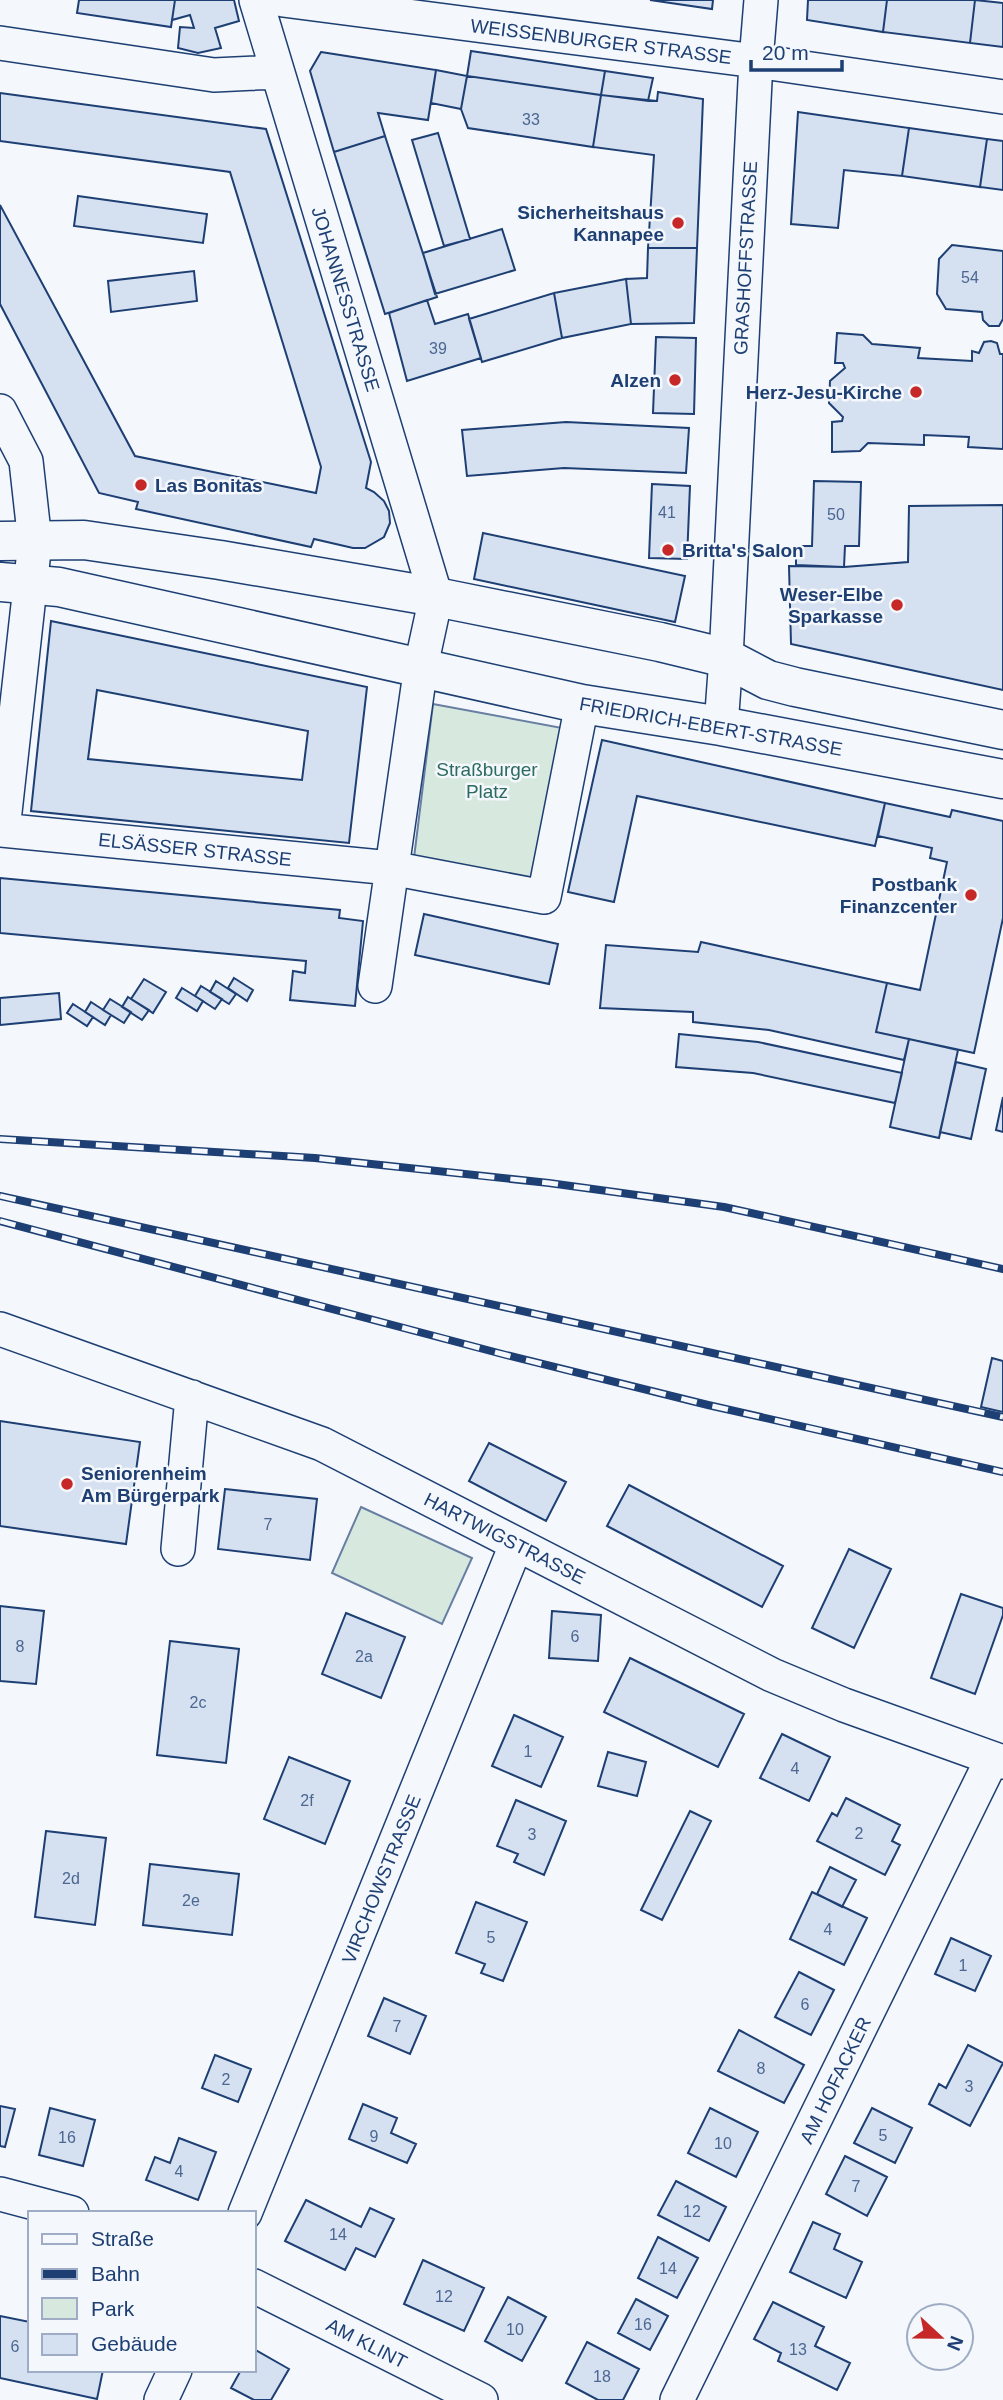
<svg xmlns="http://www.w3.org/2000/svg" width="1003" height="2400" font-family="Helvetica,sans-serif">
  <rect width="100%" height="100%" fill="#f4f7fb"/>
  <path fill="#d7e8df" stroke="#687fa3" stroke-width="2" d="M433,704L562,728L530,882L414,858Z
    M361,1507L472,1558L442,1624L332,1573Z"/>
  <path fill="#d5e0f0" stroke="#1d3f73" stroke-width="2" fill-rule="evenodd" d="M79,0H175L171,27L77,13Z
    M175,0H234L239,21L215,28L221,48L198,53L178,48L180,27L194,28L190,15L172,20Z
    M650,0H713L712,9Z
    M808,0H887L883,32L807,20Z
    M887,0H975L970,43L883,32Z
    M975,0L1003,3V47L970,43Z
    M471,51L605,71L601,95L467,76Z
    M321,52L436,70L428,120L378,113L385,136L334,152L310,71Z
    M436,70L467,76L461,109L431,103Z
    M605,71L653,78L648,101L601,95Z
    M467,76L601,95L593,147L468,128L461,109Z
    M658,92L703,99L697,248H648L654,155L593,147L601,95L657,101Z
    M0,93L266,129L371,462L366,488L374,492L384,501L389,511L390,523L384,537L365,548H353L314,539L311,547L136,509L138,502L99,493L0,304V205L135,456L316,493L321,467L230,172L0,141Z
    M798,112L909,128L902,176L844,170L838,228L791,224Z
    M909,128L987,139L980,187L902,176Z
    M438,133L470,239L444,246L412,140Z
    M385,136L437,297L385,314L334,152Z
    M987,139L1003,141V190L980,187Z
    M78,196L207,214L203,243L74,226Z
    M502,229L515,270L435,294L423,253Z
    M952,245L1003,251V319L999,326H989L983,320L982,312L946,309L937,294L939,259Z
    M648,248H697L694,323L631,324L626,279L647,278Z
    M194,271L197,301L111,312L108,281Z
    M626,279L631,324L562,338L554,293Z
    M554,293L562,338L482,362L469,319Z
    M427,300L435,324L468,314L481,358L407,381L389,313Z
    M837,333L863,335L872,344L920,348L918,358L972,361V351L979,353L984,342L991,341L997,343L1000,354H1003V449L968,447L969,437L924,435V445L868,443L860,451L832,452V422L842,421L843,417L829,403L830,381L845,368L843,363H835Z
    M656,337L696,338L694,414L653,413Z
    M566,422L689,428L686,473L564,468L467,476L462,430Z
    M814,481L861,482L859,546H845L844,567L796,565V546H812Z
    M652,484L690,486L687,559L649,558Z
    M1003,505V690L791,644L789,566L844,567L908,562L909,506Z
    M483,533L685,576L675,622L474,579Z
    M51,621L367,687L349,843L31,811ZM97,690L308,731L302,780L88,759Z
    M602,740L885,803L875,846L637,796L614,902L568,892Z
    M885,803L950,817L952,810L1003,821V918L974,1053L876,1032L887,983L920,990L947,862L930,858L932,848L878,836Z
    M0,878L340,910L339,918L363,921L355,1006L290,1000L293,971L305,973L306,961L0,933Z
    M424,914L558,944L549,984L415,955Z
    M701,942L887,983L876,1032L909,1039L904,1060L769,1030L693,1022V1012L600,1008L606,945L698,952Z
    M234,978L253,990L247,1001L228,988Z
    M144,979L166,992L153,1013L131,999Z
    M216,981L236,994L229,1004L210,992Z
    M201,986L222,999L215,1009L195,996Z
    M182,988L203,1001L197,1011L176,998Z
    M59,993L61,1019L0,1025V998Z
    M128,997L149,1010L142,1020L122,1007Z
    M110,999L131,1012L124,1023L103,1010Z
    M91,1002L111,1015L105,1025L85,1012Z
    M73,1004L93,1017L87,1026L67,1013Z
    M679,1034L758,1042L902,1073L895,1103L753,1073L676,1067Z
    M909,1039L958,1050L939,1138L890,1127Z
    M956,1062L986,1069L971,1139L940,1132Z
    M1003,1097V1132L996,1130Z
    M992,1358L1003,1361V1412L981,1407Z
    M0,1421L140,1442L126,1544L0,1526Z
    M489,1443L566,1482L546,1521L469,1481Z
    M629,1485L783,1566L762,1607L607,1526Z
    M225,1489L317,1499L310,1560L218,1549Z
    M849,1549L891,1569L854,1648L812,1628Z
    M961,1594L1003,1608V1615L975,1694L931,1678Z
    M0,1606L44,1611L36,1684L0,1681Z
    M552,1611L601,1615L598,1661L549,1658Z
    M346,1613L405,1637L381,1698L322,1674Z
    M170,1641L239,1649L226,1763L157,1755Z
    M630,1658L744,1714L718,1767L604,1712Z
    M514,1715L563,1737L541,1787L492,1766Z
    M782,1734L830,1757L809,1801L760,1778Z
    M608,1752L646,1762L637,1796L598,1786Z
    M289,1757L350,1781L325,1844L264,1819Z
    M846,1798L900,1825L892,1841L900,1845L885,1875L817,1841L832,1813L837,1816Z
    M516,1800L566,1821L544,1875L514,1862L518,1854L497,1846Z
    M690,1811L711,1821L662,1920L641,1910Z
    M46,1831L106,1838L95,1925L35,1917Z
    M150,1864L239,1874L232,1935L143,1925Z
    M830,1867L856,1880L842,1907L817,1894Z
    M812,1892L867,1918L844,1965L790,1939Z
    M476,1902L527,1922L503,1981L481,1973L485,1964L456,1953Z
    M951,1938L991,1956L975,1991L935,1974Z
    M799,1972L834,1990L811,2035L775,2017Z
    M384,1998L426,2016L410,2054L368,2036Z
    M739,2030L804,2065L784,2103L718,2071Z
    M968,2045L1003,2063L970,2126L929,2104L939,2084L946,2088Z
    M215,2055L251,2069L238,2102L202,2088Z
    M363,2104L397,2118L391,2133L416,2144L407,2163L349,2139Z
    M0,2106L15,2109L5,2147L0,2146Z
    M50,2108L95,2120L83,2166L39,2155Z
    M710,2108L758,2132L736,2177L688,2153Z
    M872,2108L912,2128L895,2163L854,2143Z
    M179,2138L216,2152L198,2200L146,2180L155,2157L170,2163Z
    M845,2156L887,2177L867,2216L826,2194Z
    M676,2181L726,2207L709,2241L658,2215Z
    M306,2200L361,2227L370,2208L394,2219L375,2257L356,2248L345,2270L285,2241Z
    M813,2222L840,2234L834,2249L862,2262L846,2298L790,2272Z
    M658,2237L698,2258L677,2298L638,2278Z
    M423,2260L484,2288L464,2331L404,2304Z
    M508,2297L546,2317L522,2361L485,2341Z
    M636,2299L668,2316L650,2350L618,2333Z
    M773,2302L824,2327L815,2346L850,2363L837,2390L778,2361L781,2353L754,2339Z
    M0,2316L30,2322V2370H103L97,2399L0,2378Z
    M587,2342L639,2369L623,2400H598L566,2383Z
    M254,2349L289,2369L271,2400H254L231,2388L241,2370H254Z"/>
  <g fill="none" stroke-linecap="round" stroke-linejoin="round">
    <defs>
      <path id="minor" d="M256,0L436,597L421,666L375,986
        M283,0L756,61L1003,97
        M0,43L214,75L277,72
        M0,411L26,461L35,542L3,830
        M721,726L726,658L756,61L761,0
        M0,830L391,868L544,897L582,704
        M0,1329L322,1444L772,1675L844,1705L1003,1762
        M178,1549L192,1397
        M0,2194L72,2213
        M245,2213L516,1545
        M254,2286L481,2400
        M161,2400L175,2370
        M677,2400L992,1759"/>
      <path id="major" d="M0,541L84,540L220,560L436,597L660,642L726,658L768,680L795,687L1003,730
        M0,582L59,587L582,704L721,726L1003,779"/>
    </defs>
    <use href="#minor" stroke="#1d3f73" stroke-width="36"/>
    <use href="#major" stroke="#1d3f73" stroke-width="41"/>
    <use href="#minor" stroke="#f4f7fb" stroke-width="33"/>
    <use href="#major" stroke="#f4f7fb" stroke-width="38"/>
    <defs>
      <path id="rail" d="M0,1139L315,1158L549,1183L724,1207L1003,1269
        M0,1196L1003,1417
        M0,1221L506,1355L708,1405L1003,1472"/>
    </defs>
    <use href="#rail" stroke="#1d3f73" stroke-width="8"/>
    <use href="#rail" stroke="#f4f7fb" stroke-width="5" stroke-dasharray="16" stroke-linecap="butt"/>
  </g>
  <g fill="#c62828" stroke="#f4f7fb" stroke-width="2.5">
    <circle cx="678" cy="223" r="7"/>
    <circle cx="675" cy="380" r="7"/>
    <circle cx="916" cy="392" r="7"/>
    <circle cx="141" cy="485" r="7"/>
    <circle cx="668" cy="550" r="7"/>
    <circle cx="897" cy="605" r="7"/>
    <circle cx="971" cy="895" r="7"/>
    <circle cx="67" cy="1484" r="7"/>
  </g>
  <g text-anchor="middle" stroke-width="5" stroke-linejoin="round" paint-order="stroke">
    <g font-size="16" fill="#4b6792">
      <text x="531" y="125">33</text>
      <text x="970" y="283">54</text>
      <text x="438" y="354">39</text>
      <text x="667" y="518">41</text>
      <text x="836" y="520">50</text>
      <text x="268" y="1530">7</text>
      <text x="575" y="1642">6</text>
      <text x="20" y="1652">8</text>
      <text x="364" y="1662">2a</text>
      <text x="198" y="1708">2c</text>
      <text x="528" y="1757">1</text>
      <text x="795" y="1774">4</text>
      <text x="307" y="1806">2f</text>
      <text x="859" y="1839">2</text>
      <text x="532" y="1840">3</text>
      <text x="71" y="1884">2d</text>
      <text x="191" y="1906">2e</text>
      <text x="828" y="1935">4</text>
      <text x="491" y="1943">5</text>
      <text x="963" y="1971">1</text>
      <text x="805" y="2010">6</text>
      <text x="397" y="2032">7</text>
      <text x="761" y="2074">8</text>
      <text x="226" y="2085">2</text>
      <text x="969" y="2092">3</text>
      <text x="883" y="2141">5</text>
      <text x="374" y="2142">9</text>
      <text x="67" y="2143">16</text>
      <text x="723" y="2149">10</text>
      <text x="179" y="2177">4</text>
      <text x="856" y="2192">7</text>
      <text x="692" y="2217">12</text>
      <text x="338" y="2240">14</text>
      <text x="668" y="2274">14</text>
      <text x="444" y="2302">12</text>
      <text x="643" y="2330">16</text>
      <text x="515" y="2335">10</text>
      <text x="15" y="2352">6</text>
      <text x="798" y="2355">13</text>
      <text x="602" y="2382">18</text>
    </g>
    <g font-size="19" fill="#1d3f73" stroke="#f4f7fb">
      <text transform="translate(601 41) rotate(7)" y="7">WEISSENBURGER STRASSE</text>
      <text transform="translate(745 258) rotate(-87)" y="7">GRASHOFFSTRASSE</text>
      <text transform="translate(346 299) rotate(73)" y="7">JOHANNESSTRASSE</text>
      <text transform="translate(711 726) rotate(10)" y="7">FRIEDRICH-EBERT-STRASSE</text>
      <text transform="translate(195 849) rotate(6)" y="7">ELSÄSSER STRASSE</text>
      <text transform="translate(505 1538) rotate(27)" y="7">HARTWIGSTRASSE</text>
      <text transform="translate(381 1879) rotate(-68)" y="7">VIRCHOWSTRASSE</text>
      <text transform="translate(835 2080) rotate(-64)" y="7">AM HOFACKER</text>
      <text transform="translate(367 2343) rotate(27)" y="7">AM KLINT</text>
    </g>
    <g font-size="19" font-weight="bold" fill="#1d3f73" stroke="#f4f7fb" text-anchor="end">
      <text x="664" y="219">Sicherheitshaus<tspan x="664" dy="22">Kannapee</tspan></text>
      <text x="661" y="387">Alzen</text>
      <text x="902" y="399">Herz-Jesu-Kirche</text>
      <text x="155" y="492" text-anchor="start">Las Bonitas</text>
      <text x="682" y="557" text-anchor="start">Britta's Salon</text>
      <text x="883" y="601">Weser-Elbe<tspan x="883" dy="22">Sparkasse</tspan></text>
      <text x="957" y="891">Postbank<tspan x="957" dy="22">Finanzcenter</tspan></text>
      <text x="81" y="1480" text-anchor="start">Seniorenheim<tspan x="81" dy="22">Am Bürgerpark</tspan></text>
    </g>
    <g font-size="19" fill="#2c6c60" stroke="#f4f7fb">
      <text x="487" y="776">Straßburger<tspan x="487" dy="22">Platz</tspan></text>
    </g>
  </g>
  <rect x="28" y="2211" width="228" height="161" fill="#f4f7fb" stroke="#9eadc5" stroke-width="2"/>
  <rect x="42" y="2234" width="35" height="10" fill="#f4f7fb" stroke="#9eadc5" stroke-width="2"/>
  <text x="91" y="2246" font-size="21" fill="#1d3f73">Straße</text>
  <rect x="42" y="2269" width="35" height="10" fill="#1d3f73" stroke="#9eadc5" stroke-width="2"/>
  <text x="91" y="2281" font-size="21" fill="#1d3f73">Bahn</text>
  <rect x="42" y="2298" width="35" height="21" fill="#d7e8df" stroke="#9eadc5" stroke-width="2"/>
  <text x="91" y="2316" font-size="21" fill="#1d3f73">Park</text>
  <rect x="42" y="2334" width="35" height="21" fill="#d5e0f0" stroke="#9eadc5" stroke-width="2"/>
  <text x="91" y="2351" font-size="21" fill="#1d3f73">Gebäude</text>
  <g transform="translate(940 2337) rotate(112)"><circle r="33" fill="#f4f7fb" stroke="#9eadc5" stroke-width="2"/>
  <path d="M0-5L12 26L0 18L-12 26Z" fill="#c62828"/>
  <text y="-10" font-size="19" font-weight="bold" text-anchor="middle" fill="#1d3f73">N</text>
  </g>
  <path d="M751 60v10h91v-10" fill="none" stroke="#1d3f73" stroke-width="3.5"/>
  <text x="762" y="60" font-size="21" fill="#1d3f73" stroke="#f4f7fb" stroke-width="5" paint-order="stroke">20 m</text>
</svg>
